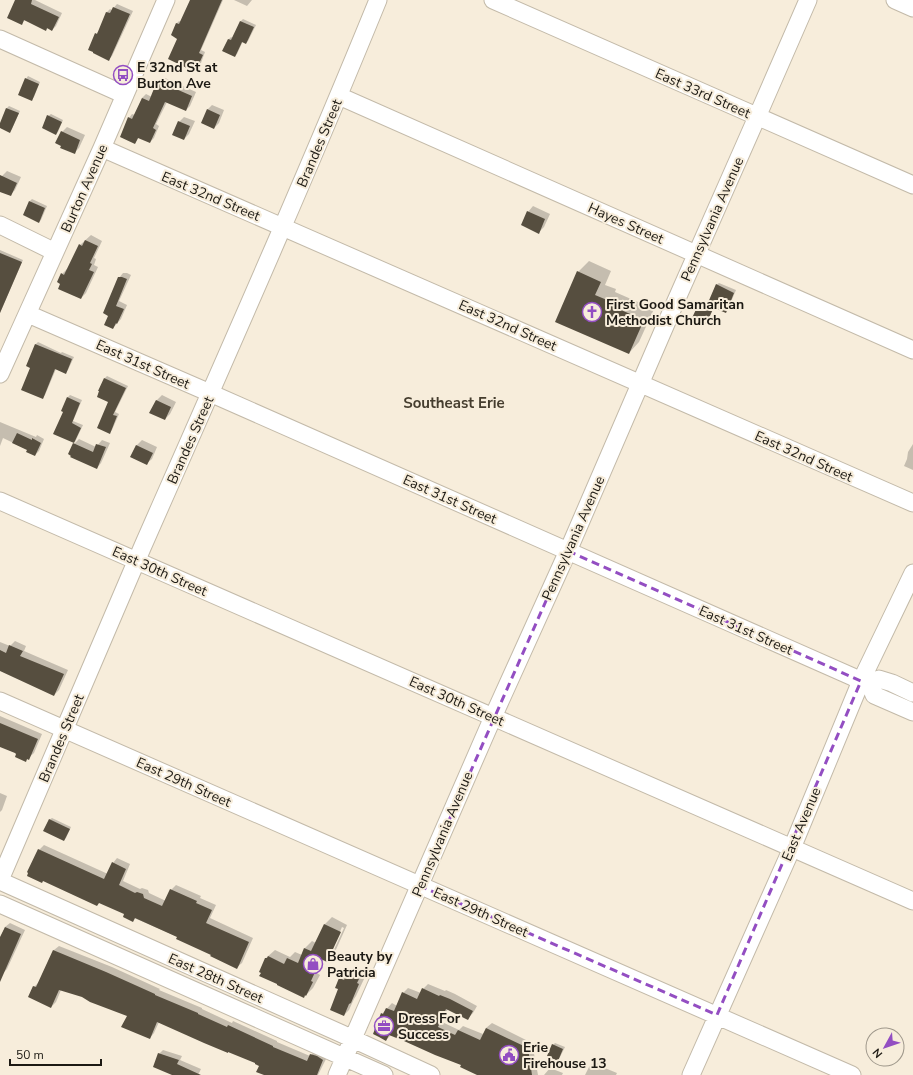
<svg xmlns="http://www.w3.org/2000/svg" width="913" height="1075" font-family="'Nunito Sans',sans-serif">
  <rect width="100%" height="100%" fill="#f7eddb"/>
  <path fill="#0003" fill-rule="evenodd" d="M16,0H35L62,13L56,26L52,30L48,28L46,30L25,20L22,23Z
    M191,0H223L201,50L205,52L201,63L195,69L178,38L172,35L177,23L179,21L181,22Z
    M234,0H252L247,6Z
    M117,4L133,11L112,56L109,59L96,34L99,31L107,12L110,9L112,10Z
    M243,19L256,25L248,41L246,43L243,41L237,54L235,56L223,51L229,39L231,37L233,38L241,21Z
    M28,76L40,82L34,97L31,100L26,79Z
    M165,78L196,92L190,106L186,110L167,102L156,124L159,126L154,138L150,142L139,137L135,143L129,118L132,114L135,115L142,98L146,94L152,97L156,87Z
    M212,105L224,110L219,123L214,128L207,110Z
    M9,106L20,111L12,129L10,132L0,127L7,108Z
    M51,114L63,120L58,132L56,134L48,116Z
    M184,117L195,121L189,134L184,139L179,122Z
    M67,127L85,135L79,148L74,153L62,145V132Z
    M7,171L21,177L15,190L10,195L0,191V182L2,176Z
    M32,199L47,206L41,220L39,222L30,201Z
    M533,206L550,214L544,227L539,232L528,212Z
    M91,235L102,241L94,258L96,259L94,265L98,267L86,293L81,298L62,274L67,269H68L80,245Z
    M0,250L23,260L0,313Z
    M589,261L611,271L605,285L616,289L615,292L654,309L639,342L629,353L578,272Z
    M123,273H127L131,275L119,301L127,305L121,319L113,328L119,278Z
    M719,283L736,290L728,309L725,312L714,307L708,321L706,323L700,303L702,301L708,304L716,285Z
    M38,342L61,353L62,352L74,357L68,370L65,373L56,369L45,395L43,398L32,367L27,365L36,344Z
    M107,376L128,386L115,412L119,414L112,430L109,433V401L99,390L105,378Z
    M70,395L82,400L73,421L83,425L75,442L55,433L65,411L68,397Z
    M162,395L176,402L170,414L165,419L156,401Z
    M0,422L36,437L37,435L44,439L39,451L35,455L28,450L3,438L0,446Z
    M79,439L96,447L102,440L110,443L101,463L97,468L72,455L74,444Z
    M142,440L157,447L152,459L146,464L131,457L137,445Z
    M913,444V470L904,466L907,459L908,452Z
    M15,641L26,646L24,651L68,670L59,690L54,695L0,670V642L10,646Z
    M0,716L42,734L34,753L25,761L18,754L0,746Z
    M0,793L7,796L2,810L0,812Z
    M52,818L71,827L66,838L64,840L49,820Z
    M44,845L108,874L113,863L117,858L130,864L123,881L140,889L142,888L148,890L149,893L166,901L171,890L176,885L201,896L200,898L216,905L210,918L253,938L242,963L237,967L178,937L125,914L39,850Z
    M332,917L347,925L334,954L327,961L324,959L317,973L320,975L313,988L304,997L266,958L275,950L290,957L295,952L302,955L305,948L312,941L316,943L325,924ZM342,927L344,928L332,954H330Z
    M10,923L25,930L7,969L3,973L0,972V939L5,927Z
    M59,946L112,967L160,989L159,990L202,1008V1009L232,1023L233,1021L277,1041V1042L310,1056L316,1050L328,1055L318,1075H267L260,1065L257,1063L159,1022L154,1033L150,1038L128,1015L83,996L61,990L56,1002L51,1007L34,987L39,982L54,950Z
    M353,970L363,974L362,978L364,979L356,996L354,999L349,1010L344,1015L340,989V978L345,973L348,975Z
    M428,984L445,991L446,990L455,994L477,1006L473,1013L468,1018L448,1009L442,1022L459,1030L463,1026L483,1034L486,1028L492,1023L532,1043L538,1075H481L462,1065L391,1035L386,1040L382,1014L392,1003L397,1006L403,993L408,988L421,993L423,989Z
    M555,1043L565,1047L560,1057L558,1059L553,1045Z
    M163,1050L182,1056L180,1060L201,1069L198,1075H174L159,1054Z
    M594,1062L601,1065L600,1066L617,1073L616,1075H585L589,1067Z
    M550,1068L563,1073L562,1075H544Z"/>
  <path fill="#564e3f" d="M15,0H32L31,4L59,17L52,31L47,28L46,31L24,20L22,25L7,18Z
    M190,0H222L199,53L203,55L198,66H197L195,70L192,68L191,70L168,59L177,39L171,35L176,23L179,24Z
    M113,7L130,14L109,61L93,53V52L88,50L95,33L97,34L106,12L110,13Z
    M240,21L254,27L246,44L242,42L235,57L222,51L228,39L231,40Z
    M25,78L39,84L32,101L18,95Z
    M160,82L192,96L186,111L165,102L153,128L156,130L150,143L138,138L135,144L120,137L128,117L132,119L142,98L149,101L155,86L158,87Z
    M6,108L19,113L10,133L0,128V123Z
    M207,109L220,115L214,129L201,123Z
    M47,115L62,122L56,135L42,128Z
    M178,121L190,126L184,140L172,135Z
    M61,131L80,140L75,154L60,148L61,146L55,143Z
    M0,175L17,183L11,196L0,192Z
    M29,201L45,208L39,223L23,215Z
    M527,211L545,219L539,234L521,225Z
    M85,240L98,246L90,263L92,264L89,270L94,272L81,299L58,289L60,284L57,282L61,273L64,275L79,244L82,246Z
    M0,253L22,262L0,313Z
    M577,271L601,282L595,295L607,300L605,303L644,320L629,354L555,322Z
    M118,277H122L127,279L116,306L124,309L117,324L116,323L113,329L104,325L108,316L103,313Z
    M716,284L734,293L726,313L707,305Z
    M699,303L713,309L706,324L692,318Z
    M35,344L72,359L66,374L55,369L43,399L21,390L30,368L26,366Z
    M104,378L126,388L113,415L117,416L110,434L97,428L108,402L97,397L99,391H98Z
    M67,397L80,403L72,423L81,428L74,443L53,434L63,412L61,411Z
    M156,400L171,407L165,420L149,413Z
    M17,433L32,440V438L41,443L35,456L26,452L27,450L12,443Z
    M73,443L93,452L96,444L106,447L97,469L70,457L71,456L68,454Z
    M136,445L153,453L147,465L130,457Z
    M9,645L23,651L20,656L64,674L54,696L0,671V650L6,653Z
    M0,723L38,739L29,760L27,759L26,762L15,757L16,754L15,753L0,747Z
    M49,819L70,829L64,841L43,831Z
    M38,849L104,879L112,862L126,869L119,885L135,893L137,892L143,894L144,898L162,906L170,889L197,901L196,903L212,910L206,923L249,942L239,965L237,969L210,956L211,955L176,939L177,937L135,918L133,922L123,917L124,914L99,903L97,906L43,881L42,883L27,876L28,873L27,872Z
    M324,924L341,932L327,962L321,959L311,981L313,982L306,996L305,995L304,998L277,985V984L259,976L261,973L259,972L265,958H267L268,956L284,964L287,958L298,963L304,948L311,951Z
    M5,927L21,934L0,982V937Z
    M53,950L106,972L155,994V995L198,1013V1014L227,1027L228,1025L273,1046V1047L307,1061L310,1054L317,1056L323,1060L317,1075H264L256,1072L259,1066L255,1064V1063L228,1052V1053L204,1043L157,1022L150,1039L121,1027L127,1016L90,1002L82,997L59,990L51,1008L28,997L33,986L36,987Z
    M347,974L359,979L357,983L359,984L351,1003L349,1004L344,1016L330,1010L338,989L335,988L339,978L344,980Z
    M422,988L439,996L440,995L450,999L473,1011L468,1020L446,1009L438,1027L455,1035L458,1030L480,1040L486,1028L528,1048L532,1075H477L460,1067L461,1065L435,1055L404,1041L389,1035L386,1041L379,1037L373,1034L381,1013L383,1014L386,1008L394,1011L402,992L417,999Z
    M552,1044L563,1049L558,1061L547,1056Z
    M158,1053L179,1060L177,1064L201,1075H172L153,1067Z"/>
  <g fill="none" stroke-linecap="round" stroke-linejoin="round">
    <defs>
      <path id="minor" d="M493,0L913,185
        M895,0L913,8
        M0,39L125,95
        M339,96L913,350
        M102,148L913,503
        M0,225L55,252
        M28,314L210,393L853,677L871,687
        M0,374L102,148L166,0
        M0,501L913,901
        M913,693L892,683L879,679L871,687L874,695L913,712
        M0,701L852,1075
        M0,880C48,770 94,658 142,548C222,366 303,184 378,0
        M0,881L340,1033L431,1075
        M0,904L384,1075
        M337,1075L493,717L568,551L675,303L757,117L808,0
        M691,1075L792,848L861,681L913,573"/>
    </defs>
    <use href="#minor" stroke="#c3baa9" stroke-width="19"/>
    <use href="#minor" stroke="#fff" stroke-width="17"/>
  </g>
  <path fill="none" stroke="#934ec2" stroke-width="3" stroke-dasharray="8 5" stroke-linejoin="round" d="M568,551L861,681L717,1015L420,886Z"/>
  <defs>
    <symbol id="bus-ring" viewBox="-11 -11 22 22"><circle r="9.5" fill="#f7eddb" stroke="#934ec2" stroke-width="1.5"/><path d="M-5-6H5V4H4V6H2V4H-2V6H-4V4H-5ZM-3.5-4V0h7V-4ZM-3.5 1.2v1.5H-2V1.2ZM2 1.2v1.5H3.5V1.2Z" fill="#934ec2"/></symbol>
    <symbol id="church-ring" viewBox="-11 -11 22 22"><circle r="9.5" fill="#f7eddb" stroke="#934ec2" stroke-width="1.5"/><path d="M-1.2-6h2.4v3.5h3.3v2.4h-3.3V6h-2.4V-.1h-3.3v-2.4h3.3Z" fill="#934ec2"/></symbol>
    <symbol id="shop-ring" viewBox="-11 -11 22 22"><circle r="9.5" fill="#f7eddb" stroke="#934ec2" stroke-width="1.5"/><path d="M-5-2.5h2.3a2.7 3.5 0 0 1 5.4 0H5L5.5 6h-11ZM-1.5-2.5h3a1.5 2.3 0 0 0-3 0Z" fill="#934ec2"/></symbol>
    <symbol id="office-ring" viewBox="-11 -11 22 22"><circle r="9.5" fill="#f7eddb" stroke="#934ec2" stroke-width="1.5"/><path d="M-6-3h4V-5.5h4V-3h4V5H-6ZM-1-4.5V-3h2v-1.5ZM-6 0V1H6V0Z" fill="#934ec2"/></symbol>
    <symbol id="civic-ring" viewBox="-11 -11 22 22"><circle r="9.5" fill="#f7eddb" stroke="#934ec2" stroke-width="1.5"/><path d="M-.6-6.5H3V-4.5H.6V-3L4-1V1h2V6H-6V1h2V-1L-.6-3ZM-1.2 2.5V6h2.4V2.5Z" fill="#934ec2"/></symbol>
  </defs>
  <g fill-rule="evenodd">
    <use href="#bus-ring" x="112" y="64" width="22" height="22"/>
    <use href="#church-ring" x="581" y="301" width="22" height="22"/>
    <use href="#shop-ring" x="302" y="953" width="22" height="22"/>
    <use href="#office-ring" x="373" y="1015" width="22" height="22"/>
    <use href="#civic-ring" x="498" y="1044" width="22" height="22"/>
  </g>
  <g text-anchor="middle" stroke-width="4" stroke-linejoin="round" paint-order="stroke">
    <g font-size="14" font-weight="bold" fill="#1c1913" stroke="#f7eddb" text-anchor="start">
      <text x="137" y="72">E 32nd St at<tspan x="137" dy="16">Burton Ave</tspan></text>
      <text x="606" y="309">First Good Samaritan<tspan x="606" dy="16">Methodist Church</tspan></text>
      <text x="327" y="961">Beauty by<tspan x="327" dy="16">Patricia</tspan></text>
      <text x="398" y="1023">Dress For<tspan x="398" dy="16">Success</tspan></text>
      <text x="523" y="1052">Erie<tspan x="523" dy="16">Firehouse 13</tspan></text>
    </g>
    <g font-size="14" fill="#1c1913" stroke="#f7eddb">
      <text transform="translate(703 93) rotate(24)" y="5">East 33rd Street</text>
      <text transform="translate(319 143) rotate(-67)" y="5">Brandes Street</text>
      <text transform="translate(84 188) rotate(-66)" y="5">Burton Avenue</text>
      <text transform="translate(211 196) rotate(23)" y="5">East 32nd Street</text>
      <text transform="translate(712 219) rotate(-66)" y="5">Pennsylvania Avenue</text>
      <text transform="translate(626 223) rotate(24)" y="5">Hayes Street</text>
      <text transform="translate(508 325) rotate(24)" y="5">East 32nd Street</text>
      <text transform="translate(143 364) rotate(24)" y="5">East 31st Street</text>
      <text transform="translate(190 440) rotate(-66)" y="5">Brandes Street</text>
      <text transform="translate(804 456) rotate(24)" y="5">East 32nd Street</text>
      <text transform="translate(450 499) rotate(24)" y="5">East 31st Street</text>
      <text transform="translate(573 538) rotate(-66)" y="5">Pennsylvania Avenue</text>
      <text transform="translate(160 571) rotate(24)" y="5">East 30th Street</text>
      <text transform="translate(746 630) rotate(24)" y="5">East 31st Street</text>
      <text transform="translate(457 701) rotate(24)" y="5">East 30th Street</text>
      <text transform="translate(61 738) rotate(-67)" y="5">Brandes Street</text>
      <text transform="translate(184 782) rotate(24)" y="5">East 29th Street</text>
      <text transform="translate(801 824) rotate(-67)" y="5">East Avenue</text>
      <text transform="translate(442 834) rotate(-67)" y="5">Pennsylvania Avenue</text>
      <text transform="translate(481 912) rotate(24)" y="5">East 29th Street</text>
      <text transform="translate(216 978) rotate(24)" y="5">East 28th Street</text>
    </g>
    <g font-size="15" font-weight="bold" fill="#453d2e" stroke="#f7eddb">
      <text x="454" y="408">Southeast Erie</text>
    </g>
  </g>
  <g transform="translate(885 1047) rotate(230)"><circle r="19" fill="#f7eddb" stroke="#9f988b"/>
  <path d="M0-3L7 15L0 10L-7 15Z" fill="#934ec2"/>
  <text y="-6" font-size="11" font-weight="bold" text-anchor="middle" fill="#1c1913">N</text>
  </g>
  <path d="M10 1059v6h91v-6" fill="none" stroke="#1c1913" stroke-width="2"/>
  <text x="16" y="1059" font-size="12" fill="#1c1913" stroke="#f7eddb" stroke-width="3" paint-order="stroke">50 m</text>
</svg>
